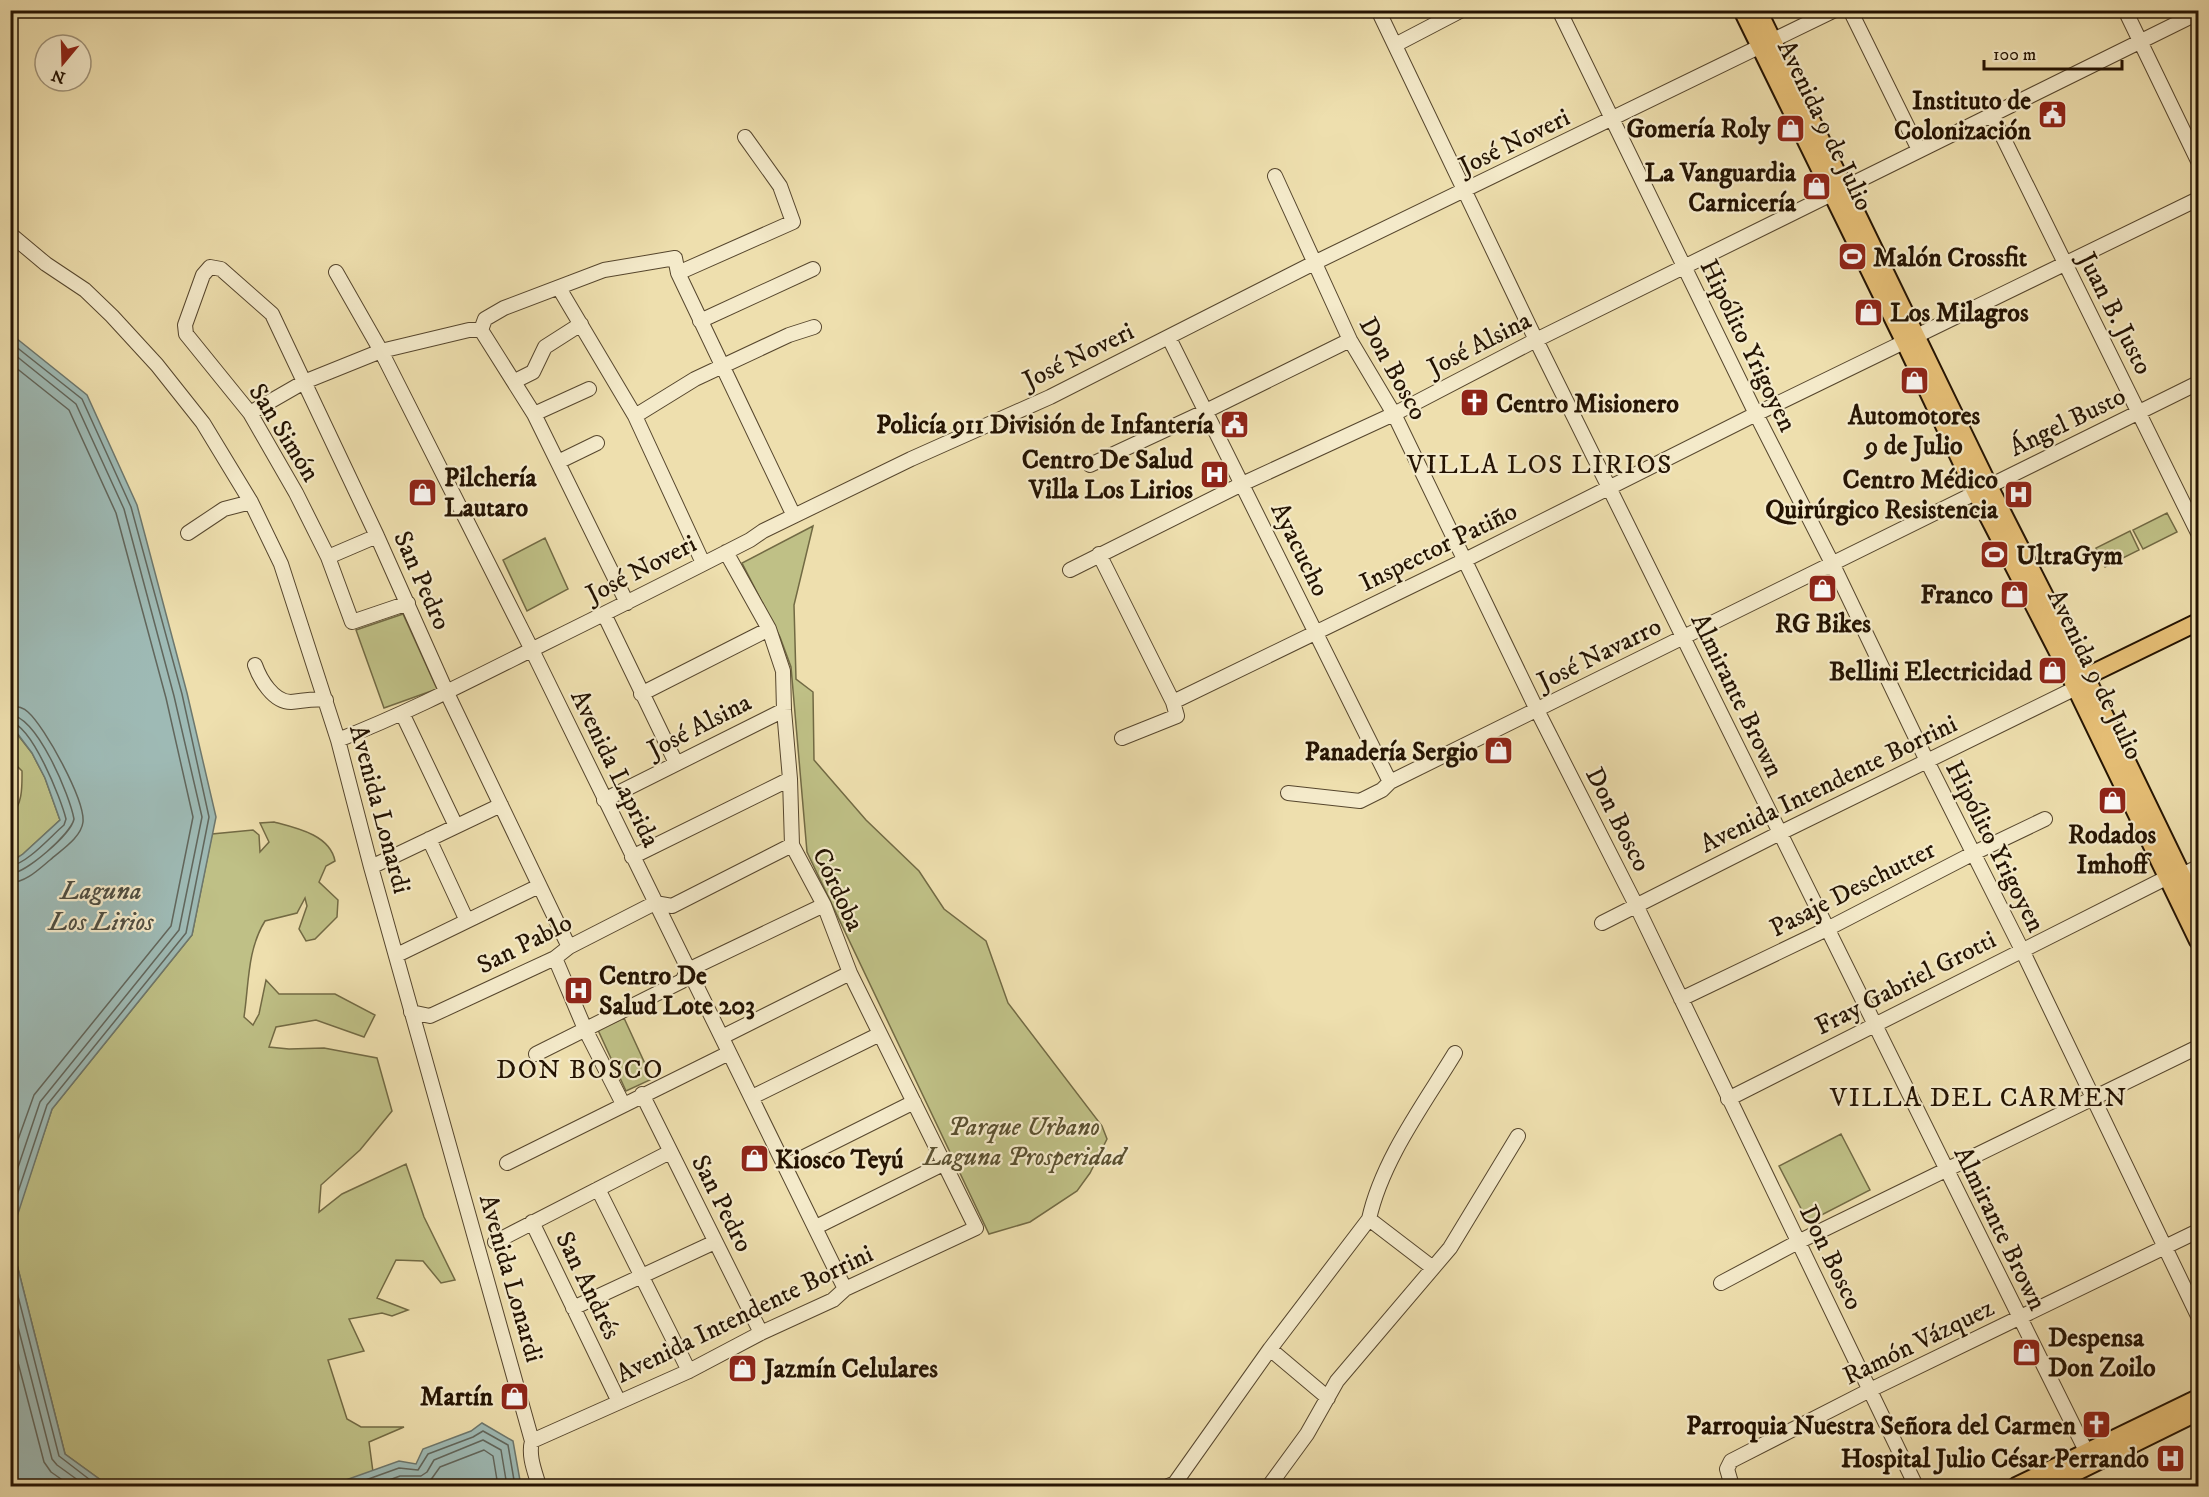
<svg xmlns="http://www.w3.org/2000/svg" width="2209" height="1497" font-family="'IM FELL DW Pica',serif">
  <rect width="100%" height="100%" fill="#eedfae"/>
  <filter id="stains"><feTurbulence type="fractalNoise" baseFrequency=".00333" numOctaves="4"/><feColorMatrix values="0 0 0 0 .2 0 0 0 0 .09 0 0 0 0 .02 0 0 0 .5 -.17"/></filter>
  <radialGradient id="worn" r=".72"><stop offset=".6" stop-color="#630" stop-opacity="0"/><stop offset="1" stop-color="#630" stop-opacity=".3"/></radialGradient>
  <path fill="#bfc086" stroke="#726a44" stroke-width="1.5" d="M2167,513L2177,532L2143,549L2133,530Z
    M813,526L794,605L796,679L813,692L814,760L866,820L919,871L944,909L986,941L1008,1003L1102,1126L1107,1139L1090,1173L1077,1191L1030,1222L989,1234L807,852L791,667L780,637L742,563Z
    M2130,531L2139,550L2105,567L2096,548Z
    M545,538L568,589L527,611L503,560Z
    M403,614L437,689L384,708L356,630Z
    M10,725L32,753L45,778L60,820L23,854L11,862V815C23,805 22,785 22,771L11,760Z
    M274,822C297,828 330,835 335,861L326,866L319,882L338,900L337,917L315,939L306,941L299,929L307,906L305,898L297,913L265,921C247,950 249,984 244,1017L253,1025L259,1014L266,980L279,994H335L375,1015L364,1037L316,1020L276,1027L269,1047L289,1049L324,1048L377,1058L392,1111L360,1150L321,1185L319,1212L342,1194L406,1164L424,1217L455,1280L441,1283L423,1261L396,1260L377,1298L408,1310L392,1316L382,1313L349,1319L364,1351L328,1360L347,1419L361,1427H404L369,1442L373,1472L329,1486H290L263,1480L246,1486H109L65,1454L11,1241L10,1235L52,1109L192,935L212,834L253,830L259,835L260,852L269,842L260,823Z
    M624,1018L652,1079L626,1091L598,1030Z
    M1841,1134L1870,1190L1808,1222L1779,1166Z"/>
  <path fill="#9ebab5" stroke="#6d776d" stroke-width="1.5" d="M11,334L87,395L137,505L187,693L216,817L192,935L52,1109L11,1235V862L23,854L60,820L45,778L32,753L11,725Z
    M11,1241L65,1454L109,1486H11Z
    M482,1423L513,1441L521,1486H329L399,1461L416,1464L423,1449L471,1431Z"/>
  <g fill="none" stroke-linecap="round" stroke-linejoin="round">
    <path stroke="#61665c" stroke-width="1.5" d="M10,342L82,399L131,507L182,694L209,817L186,933L47,1105L10,1216
      M10,351L76,404L124,509L174,696L202,817L179,930L40,1102L10,1191
      M10,363L69,410L116,513L166,698L193,817L171,926L34,1095L10,1162
      M10,706C17,706 23,707 28,712C45,727 85,800 83,822C81,838 61,850 50,860C38,870 26,882 10,883
      M10,715C37,716 70,796 74,819C71,834 26,873 10,874
      M10,722C32,725 61,799 66,819L64,825C51,836 27,864 10,866
      M10,1265L59,1456L98,1486
      M10,1296L52,1459L57,1465L86,1486
      M10,1332L44,1462L51,1472L71,1486
      M349,1486L399,1468L418,1470L428,1454L473,1437L483,1431L508,1445L515,1486
      M373,1486L400,1476H421L427,1472L434,1460L483,1440L501,1450L507,1486
      M417,1486L430,1481L440,1467L484,1450L493,1456L498,1486"/>
    <defs>
      <path id="minor" d="M1378,10L1536,340L2090,1459
        M1559,10L1756,414L1833,565L1927,761L2022,950L2198,1316
        M1850,10L1919,150
        M2125,10L2198,161
        M1395,45L1462,10
        M1992,115L2198,533
        M1275,176L1350,340L1394,414L1537,710L1636,905L1916,1486
        M10,234L46,264L85,290L112,316L157,365L203,423L251,502L281,564L338,740L371,867L532,1441C528,1456 535,1472 539,1486
        M336,272L381,351L532,650L845,1289
        M678,273L793,222L780,186L745,137
        M559,288L635,416L703,563
        M700,321L813,269
        M481,330L534,414L627,603
        M1169,338L1390,782
        M515,381L533,372L545,347L581,324
        M250,413L304,382L381,351L469,330H481L485,319L504,308L604,270L675,258L678,273L794,516
        M534,414L589,389
        M635,416L695,379L789,335L814,327
        M558,462L597,443
        M1090,465L1206,411L1350,340
        M188,533L224,509L251,502
        M1099,554L1173,702L1177,716L1122,738
        M328,557L377,536
        M1070,570L1242,484L1394,414L1536,340L2198,13
        M408,603L352,622L328,557L296,493L250,413L186,334L185,325L203,275L210,267L221,269L272,314L377,536L447,693L569,947
        M604,614L676,763
        M255,665C260,679 273,702 291,702C303,701 314,698 326,700
        M641,694L769,629
        M1173,702L1465,560L1756,414L2198,199
        M402,713L456,826
        M338,740C405,714 469,681 533,649C606,613 678,577 750,540L763,531L911,459L1050,397L1314,263L1835,10
        M1288,793L1360,801L1382,790L1390,782L2198,383
        M604,800L784,710
        M429,839L467,921
        M632,857L790,779
        M371,867L501,805
        M1602,923L1780,833L2076,688
        M397,955L539,886
        M555,958L585,1029L623,1104
        M1681,999L1829,928L1974,853L2045,819
        M411,1012L430,1016L555,958L569,947L655,903L672,906L792,845
        M722,1037L850,973
        M536,1054L682,981L688,970L824,905
        M642,1094L761,1333
        M752,1097L880,1034
        M1728,1099L2168,877L2182,875L2198,867
        M507,1163L729,1053
        M786,1166L914,1102
        M598,1189L689,1371
        M1369,1219L1433,1268
        M532,1222L619,1402
        M816,1227L945,1163
        M495,1242L670,1152
        M1721,1283L1798,1242L2198,1047
        M573,1308L715,1242
        M1270,1349L1328,1398
        M532,1441L689,1371L761,1333L833,1300L845,1289L976,1228L850,973L824,905L792,845L790,779L784,710L783,671L769,629L726,552
        M1168,1486L1175,1483L1270,1349L1369,1219C1382,1160 1424,1104 1455,1053
        M1269,1486L1307,1434L1337,1381L1450,1248L1518,1136
        M1732,1486L1727,1469L1731,1461L1870,1390L2198,1231"/>
      <path id="major" d="M1742,10L1905,343L1976,493L2065,666L2198,941
        M1758,10L1989,486L2090,685L2198,908
        M2078,685L2085,677L2198,622
        M2016,1486L2198,1398
        M2048,1486L2198,1412"/>
    </defs>
    <use href="#minor" stroke="#56462d" stroke-width="16"/>
    <use href="#major" stroke="#241302" stroke-width="20"/>
    <use href="#minor" stroke="#f4eaca" stroke-width="14"/>
    <use href="#major" stroke="#e7c077" stroke-width="16"/>
  </g>
  <defs>
    <symbol id="civic-square" viewBox="-11 -11 22 22"><rect x="-9" y="-9" width="18" height="18" rx="4" fill="#8f2418" stroke="#f4eaca"/><path d="M-.6-6.5H3V-4.5H.6V-3L4-1V1h2V6H-6V1h2V-1L-.6-3ZM-1.2 2.5V6h2.4V2.5Z" fill="#fff"/></symbol>
    <symbol id="shop-square" viewBox="-11 -11 22 22"><rect x="-9" y="-9" width="18" height="18" rx="4" fill="#8f2418" stroke="#f4eaca"/><path d="M-5-2.5h2.3a2.7 3.5 0 0 1 5.4 0H5L5.5 6h-11ZM-1.5-2.5h3a1.5 2.3 0 0 0-3 0Z" fill="#fff"/></symbol>
    <symbol id="stadium-square" viewBox="-11 -11 22 22"><rect x="-9" y="-9" width="18" height="18" rx="4" fill="#8f2418" stroke="#f4eaca"/><path d="M0-5a6.5 5 0 1 0 0 10a6.5 5 0 1 0 0-10ZM-3.5-1.8h7v3.6h-7Z" fill="#fff"/></symbol>
    <symbol id="church-square" viewBox="-11 -11 22 22"><rect x="-9" y="-9" width="18" height="18" rx="4" fill="#8f2418" stroke="#f4eaca"/><path d="M-1.2-6h2.4v3.5h3.3v2.4h-3.3V6h-2.4V-.1h-3.3v-2.4h3.3Z" fill="#fff"/></symbol>
    <symbol id="hospital-square" viewBox="-11 -11 22 22"><rect x="-9" y="-9" width="18" height="18" rx="4" fill="#8f2418" stroke="#f4eaca"/><path d="M-5-5h3v3.5h4V-5h3V5h-3V1.5h-4V5h-3Z" fill="#fff"/></symbol>
  </defs>
  <g fill-rule="evenodd">
    <use href="#civic-square" x="2036" y="98" width="33" height="33"/>
    <use href="#shop-square" x="1774" y="112" width="33" height="33"/>
    <use href="#shop-square" x="1800" y="170" width="33" height="33"/>
    <use href="#stadium-square" x="1836" y="240" width="33" height="33"/>
    <use href="#shop-square" x="1852" y="296" width="33" height="33"/>
    <use href="#shop-square" x="1898" y="364" width="33" height="33"/>
    <use href="#church-square" x="1458" y="386" width="33" height="33"/>
    <use href="#civic-square" x="1218" y="408" width="33" height="33"/>
    <use href="#hospital-square" x="1198" y="458" width="33" height="33"/>
    <use href="#shop-square" x="406" y="476" width="33" height="33"/>
    <use href="#hospital-square" x="2002" y="478" width="33" height="33"/>
    <use href="#stadium-square" x="1978" y="538" width="33" height="33"/>
    <use href="#shop-square" x="1806" y="572" width="33" height="33"/>
    <use href="#shop-square" x="1998" y="578" width="33" height="33"/>
    <use href="#shop-square" x="2036" y="654" width="33" height="33"/>
    <use href="#shop-square" x="1482" y="734" width="33" height="33"/>
    <use href="#shop-square" x="2096" y="784" width="33" height="33"/>
    <use href="#hospital-square" x="562" y="974" width="33" height="33"/>
    <use href="#shop-square" x="738" y="1142" width="33" height="33"/>
    <use href="#shop-square" x="2010" y="1336" width="33" height="33"/>
    <use href="#shop-square" x="726" y="1352" width="33" height="33"/>
    <use href="#shop-square" x="498" y="1380" width="33" height="33"/>
    <use href="#church-square" x="2080" y="1408" width="33" height="33"/>
    <use href="#hospital-square" x="2154" y="1442" width="33" height="33"/>
  </g>
  <g text-anchor="middle" stroke-width="4.5" stroke-linejoin="round" paint-order="stroke">
    <g font-size="26" font-weight="bold" fill="#241302" stroke="#f4eaca" text-anchor="end">
      <text x="2031" y="109">Instituto de<tspan x="2031" dy="30">Colonización</tspan></text>
      <text x="1770" y="137">Gomería Roly</text>
      <text x="1796" y="181">La Vanguardia<tspan x="1796" dy="30">Carnicería</tspan></text>
      <text x="1873" y="266" text-anchor="start">Malón Crossfit</text>
      <text x="1890" y="321" text-anchor="start">Los Milagros</text>
      <text x="1496" y="412" text-anchor="start">Centro Misionero</text>
      <text x="1914" y="424" text-anchor="middle">Automotores<tspan x="1914" dy="30">9 de Julio</tspan></text>
      <text x="1214" y="433">Policía 911 División de Infantería</text>
      <text x="1193" y="468">Centro De Salud<tspan x="1193" dy="30">Villa Los Lirios</tspan></text>
      <text x="444" y="486" text-anchor="start">Pilchería<tspan x="444" dy="30">Lautaro</tspan></text>
      <text x="1998" y="488">Centro Médico<tspan x="1998" dy="30">Quirúrgico Resistencia</tspan></text>
      <text x="2016" y="564" text-anchor="start">UltraGym</text>
      <text x="1993" y="603">Franco</text>
      <text x="1823" y="632" text-anchor="middle">RG Bikes</text>
      <text x="2032" y="680">Bellini Electricidad</text>
      <text x="1478" y="760">Panadería Sergio</text>
      <text x="2112" y="843" text-anchor="middle">Rodados<tspan x="2112" dy="30">Imhoff</tspan></text>
      <text x="599" y="984" text-anchor="start">Centro De<tspan x="599" dy="30">Salud Lote 203</tspan></text>
      <text x="775" y="1168" text-anchor="start">Kiosco Teyú</text>
      <text x="2048" y="1346" text-anchor="start">Despensa<tspan x="2048" dy="30">Don Zoilo</tspan></text>
      <text x="764" y="1377" text-anchor="start">Jazmín Celulares</text>
      <text x="493" y="1405">Martín</text>
      <text x="2076" y="1434">Parroquia Nuestra Señora del Carmen</text>
      <text x="2149" y="1467">Hospital Julio César Perrando</text>
    </g>
    <g font-size="26" fill="#241302" stroke="#f4eaca">
      <text transform="translate(1826 125) rotate(64)" y="9">Avenida 9 de Julio</text>
      <text transform="translate(1514 141) rotate(-26)" y="9">José Noveri</text>
      <text transform="translate(2116 313) rotate(63)" y="9">Juan B. Justo</text>
      <text transform="translate(1479 343) rotate(-27)" y="9">José Alsina</text>
      <text transform="translate(1749 345) rotate(64)" y="9">Hipólito Yrigoyen</text>
      <text transform="translate(1078 355) rotate(-26)" y="9">José Noveri</text>
      <text transform="translate(1394 368) rotate(61)" y="9">Don Bosco</text>
      <text transform="translate(2067 421) rotate(-26)" y="9">Ángel Busto</text>
      <text transform="translate(285 432) rotate(58)" y="9">San Simón</text>
      <text transform="translate(1438 546) rotate(-26)" y="9">Inspector Patiño</text>
      <text transform="translate(1301 549) rotate(64)" y="9">Ayacucho</text>
      <text transform="translate(641 568) rotate(-27)" y="9">José Noveri</text>
      <text transform="translate(423 580) rotate(66)" y="9">San Pedro</text>
      <text transform="translate(1599 653) rotate(-26)" y="9">José Navarro</text>
      <text transform="translate(2096 674) rotate(64)" y="9">Avenida 9 de Julio</text>
      <text transform="translate(1738 695) rotate(64)" y="9">Almirante Brown</text>
      <text transform="translate(699 725) rotate(-27)" y="9">José Alsina</text>
      <text transform="translate(616 768) rotate(64)" y="9">Avenida Laprida</text>
      <text transform="translate(1828 783) rotate(-26)" y="9">Avenida Intendente Borrini</text>
      <text transform="translate(381 809) rotate(75)" y="9">Avenida Lonardi</text>
      <text transform="translate(1619 819) rotate(63)" y="9">Don Bosco</text>
      <text transform="translate(1996 846) rotate(63)" y="9">Hipólito Yrigoyen</text>
      <text transform="translate(1852 888) rotate(-27)" y="9">Pasaje Deschutter</text>
      <text transform="translate(839 889) rotate(65)" y="9">Córdoba</text>
      <text transform="translate(524 943) rotate(-27)" y="9">San Pablo</text>
      <text transform="translate(1905 982) rotate(-27)" y="9">Fray Gabriel Grotti</text>
      <text transform="translate(723 1203) rotate(63)" y="9">San Pedro</text>
      <text transform="translate(2001 1228) rotate(64)" y="9">Almirante Brown</text>
      <text transform="translate(1832 1257) rotate(64)" y="9">Don Bosco</text>
      <text transform="translate(512 1278) rotate(74)" y="9">Avenida Lonardi</text>
      <text transform="translate(589 1285) rotate(64)" y="9">San Andrés</text>
      <text transform="translate(744 1313) rotate(-26)" y="9">Avenida Intendente Borrini</text>
      <text transform="translate(1918 1341) rotate(-26)" y="9">Ramón Vázquez</text>
    </g>
    <g font-size="26" font-style="italic" fill="#5a5030" stroke="#f4eaca">
      <text x="1024" y="1135">Parque Urbano<tspan x="1024" dy="30">Laguna Prosperidad</tspan></text>
    </g>
    <g font-size="27" letter-spacing="1.5" fill="#241302" stroke="#f4eaca">
      <text x="1540" y="473">VILLA LOS LIRIOS</text>
      <text x="580" y="1078">DON BOSCO</text>
      <text x="1979" y="1106">VILLA DEL CARMEN</text>
    </g>
    <g font-size="27" font-style="italic" fill="#4f4d41" stroke="#f4eaca">
      <text x="101" y="899">Laguna<tspan x="101" dy="31">Los Lirios</tspan></text>
    </g>
  </g>
  <rect width="2209" height="1497" fill="none" stroke="#eedfae" stroke-width="36"/>
  <rect x="12" y="12" width="2185" height="1473" fill="none" stroke="#241302" stroke-width="3"/>
  <rect x="18" y="18" width="2173" height="1461" fill="none" stroke="#241302" stroke-width="1.5"/>
  <g transform="translate(63 63) rotate(199)"><circle r="28" fill="#f4eaca" stroke="#a1947a" stroke-width="1.5"/>
  <path d="M0-4.5L10 22L0 15L-10 22Z" fill="#8f2418"/>
  <text y="-9" font-size="16" font-weight="bold" text-anchor="middle" fill="#241302">N</text>
  </g>
  <path d="M1984 60v9h138v-9" fill="none" stroke="#241302" stroke-width="3"/>
  <text x="1993" y="60" font-size="18" fill="#241302" stroke="#f4eaca" stroke-width="4.5" paint-order="stroke">100 m</text>
  <rect width="100%" height="100%" filter="url(#stains)"/>
  <rect width="100%" height="100%" fill="url(#worn)"/>
</svg>
